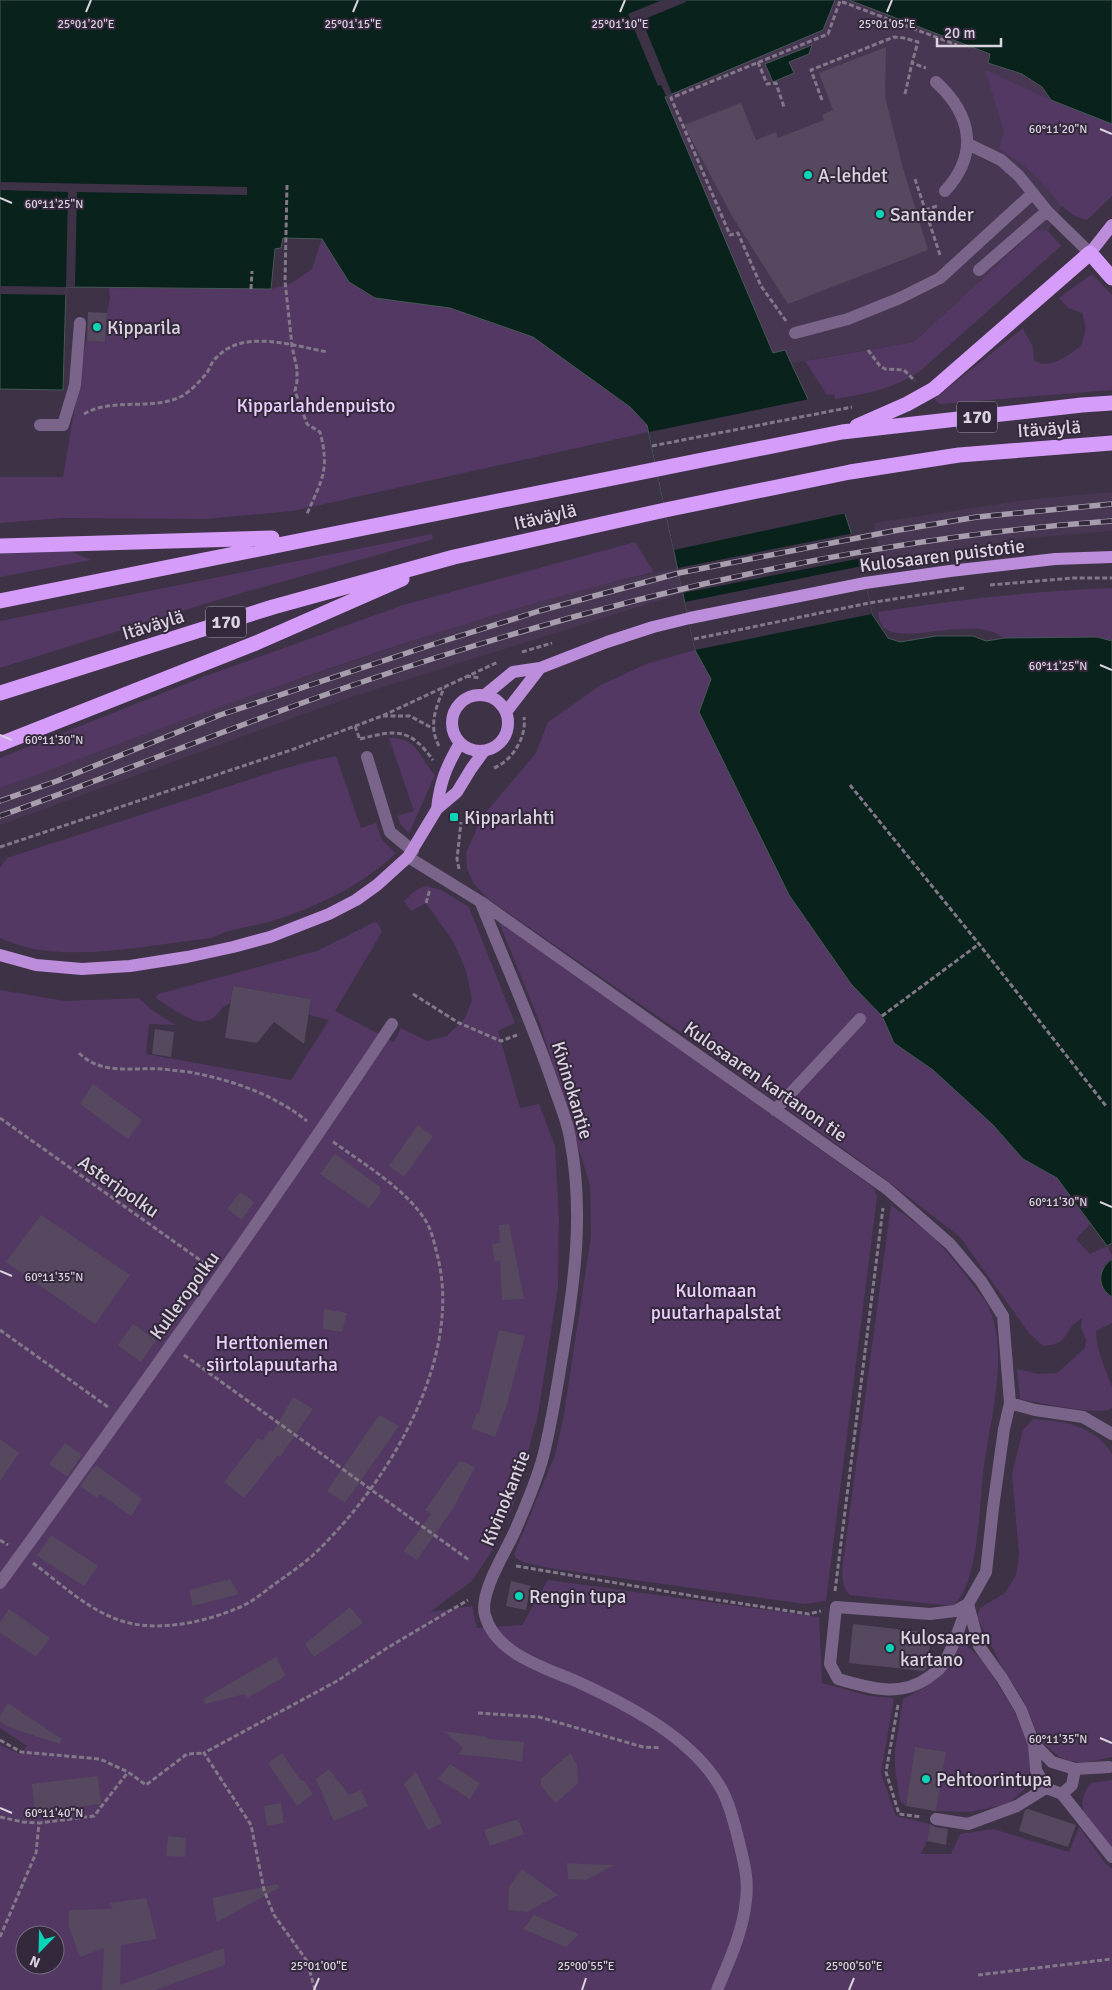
<svg xmlns="http://www.w3.org/2000/svg" width="1112" height="1990" font-family="Signika,sans-serif">
  <rect width="100%" height="100%" fill="#3e3247"/>
  <path fill="#483753" d="M835,0H849L990,54L988,63L1022,74L1042,87L1051,100L1109,123L1048,231L1035,230L914,342L791,363L785,350L773,353L664,97L823,31Z
    M1112,492V531L1026,538L881,562L874,523L1025,500Z
    M678,568L683,593L345,699L0,825V788L227,704L451,628L578,590Z"/>
  <path fill="#523862" fill-rule="evenodd" d="M1112,56V196L1087,220C1064,216 1052,192 1037,177C1025,166 1012,157 999,149L1004,131L985,70L1051,100L1088,115Z
    M413,226L631,407L647,425L649,432L293,511L205,519L63,518L0,523V477H63L86,341L105,342L107,313L110,298L109,288L271,289L292,283L312,269L322,239Z
    M1035,230L1048,231L1061,246L919,372C892,389 866,394 835,399L834,394L827,395L805,361L914,342Z
    M1092,274L1112,295V390L940,404L934,399L1023,328C1029,343 1034,341 1034,360C1048,372 1069,354 1081,346L1086,328L1082,313L1068,308L1059,298Z
    M432,534L433,539L214,601L0,668V621Z
    M635,542L654,572C510,606 368,654 228,704C151,731 76,761 0,788V758L203,677L403,605Z
    M70,551L91,560L0,577V554Z
    M1112,588V676L936,636H973L986,641L1004,638C972,612 897,650 881,624C879,621 879,615 878,612C956,600 1033,591 1112,588Z
    M695,650L711,679L851,984L882,1016L894,1043L1050,1142L1042,1170L1057,1178L1090,1224L1076,1239L1090,1254L1107,1246L1112,1255V1259L1104,1265L1107,1294L1112,1297V1323L1096,1331L1097,1344L1102,1361L1112,1387V1408C1102,1417 1036,1402 1020,1399L1017,1369L1038,1374L1057,1373L1085,1348L1086,1340L1081,1328L1082,1318C1063,1328 1072,1344 1043,1346L1029,1333L960,1237L881,1176L689,1038L488,899L473,883L467,868L466,853L482,817L536,753L548,722L601,685L646,664Z
    M389,738C418,737 419,758 435,775L409,833L401,825L397,816L414,811Z
    M336,756L361,828L376,823L382,840L396,853C363,885 319,906 275,920C255,927 232,927 212,938C153,944 93,959 33,949C22,947 11,942 0,938V868L7,858L279,770L311,761Z
    M426,886L441,890L469,907L515,1023L498,1031L520,1108L539,1104L555,1146L559,1217L558,1286L538,1415L513,1505L493,1549L472,1581L430,1612L472,1606L477,1628L522,1625L548,1580L819,1617L822,1683L870,1696L894,1698L881,1773L896,1816L930,1824L927,1841L921,1854H951L960,1834L993,1829L1069,1852L1079,1827L1105,1863L1112,1869V1990H0V1745L20,1754L27,1746L0,1728V990L65,1001L139,998L152,1010L176,1025L149,1024L146,1054L291,1080L329,1020L309,1015L311,999L233,986L230,1003C220,1007 219,1016 209,1020C195,1027 168,1006 156,998L158,994L317,951L374,922L378,923L382,932L335,1011L394,1042L401,1028L427,1041L447,1036L465,1018L472,1000L466,971L454,943L426,903L411,911L404,901L416,890ZM25,1935H55V1965H25Z
    M498,920L873,1187L877,1197L826,1601L804,1604L549,1568L523,1562L516,1558L514,1554L555,1455L563,1420L591,1236L590,1185L540,1023Z
    M891,1205C904,1215 920,1225 933,1237C948,1252 961,1269 974,1286C979,1293 986,1300 989,1308C1010,1354 989,1424 983,1473C980,1503 978,1589 952,1606L850,1595C842,1588 843,1579 842,1569Z
    M1033,1419C1064,1421 1095,1425 1112,1454V1757L1083,1763L1070,1761L1060,1757L1041,1742L1023,1700L1001,1665L977,1617L980,1608L1005,1593L1016,1575L1019,1555L1012,1474L1023,1430Z
    M961,1640L985,1663L1014,1711L1029,1744L1030,1768L1028,1786L1008,1804L970,1812L936,1811L945,1753L915,1748L906,1806L900,1801L895,1768V1750L903,1699L924,1688L945,1670Z
    M1112,1780V1849C1094,1828 1069,1811 1091,1783Z"/>
  <path fill="#09221c" stroke="#485757" d="M0,0H835L823,30L665,97L773,353L785,350L807,397L862,566L872,614L888,638L900,642L936,636H973L986,641L1005,638L1097,637L1112,641V1243L1107,1246L1057,1178L1023,1159L993,1125L933,1070L894,1043L882,1016L851,984L789,895L699,712L711,679L695,650L647,425L630,407L533,337L450,308L375,298L349,282L322,239L284,238H283L281,248L275,249L271,289L66,287L63,390L0,389Z
    M849,0H1112V124L1051,100L1042,87L1022,74L988,63L990,54Z
    M812,45L809,54L789,62L794,73L773,82L765,64Z
    M1112,1259V1297C1096,1287 1098,1269 1112,1259Z"/>
  <path fill="#3e3247" d="M662,0H685L686,2L642,20L672,94L666,96L661,85L658,86L628,14Z
    M0,182L247,187V195L77,192L75,287H66V295L0,294V286L66,287L68,192L0,190Z
    M810,399L847,513L674,550L649,432Z
    M854,533L862,558L683,593L678,568Z
    M862,566L872,614L695,650L685,602Z"/>
  <path fill="#56495f" d="M886,47L885,97L903,168L928,250L788,304L732,216L684,125L741,103L756,140L776,132L778,138L824,120L822,115L833,110L819,73Z
    M88,312L107,313L105,342L87,341Z
    M233,986L311,999L304,1044L274,1022L257,1043L225,1038Z
    M155,1029L174,1032L171,1057L152,1054Z
    M93,1084L142,1120L128,1139L80,1104Z
    M418,1125L433,1136L404,1177L389,1166Z
    M335,1154L380,1187V1194L369,1208L320,1174Z
    M240,1192L254,1202L242,1220L227,1209Z
    M41,1215L130,1275L95,1324L6,1262Z
    M509,1224L524,1299L502,1300L500,1260L495,1262L492,1244L500,1243L499,1225Z
    M324,1309L347,1313L342,1332L323,1329Z
    M133,1324L156,1340L141,1362L118,1345Z
    M499,1330L525,1336L507,1404L495,1437L471,1428L477,1413L479,1414Z
    M293,1397L313,1409L280,1457L278,1455L244,1498L224,1482L258,1438L262,1441L270,1430L273,1432Z
    M379,1415L399,1426L345,1503L327,1491Z
    M0,1439L19,1453L0,1481Z
    M65,1443L82,1455L67,1477L49,1464Z
    M459,1462H465L475,1467L454,1507L417,1560L404,1551L431,1514L425,1510Z
    M96,1465L142,1499L131,1516L100,1494L97,1498L80,1486Z
    M51,1535L98,1566L84,1586L37,1556Z
    M230,1579L239,1594L193,1606L189,1590Z
    M511,1581L531,1586L526,1610L506,1606Z
    M350,1607L363,1623L314,1657L305,1644Z
    M9,1609L50,1638L36,1657L0,1633V1623Z
    M853,1624L931,1633L927,1668L924,1671L849,1663Z
    M276,1657L286,1676L247,1698L245,1694L205,1704L203,1699Z
    M8,1703L62,1739L60,1744L8,1727L0,1721V1716Z
    M444,1731L487,1737V1739L524,1742L522,1761L458,1754L463,1748Z
    M915,1747L946,1752L936,1811L906,1806Z
    M282,1753L301,1781L303,1780L313,1794L297,1806L268,1763Z
    M570,1753L577,1765L578,1783L556,1803L541,1786V1779Z
    M450,1764L480,1783L470,1799L438,1779Z
    M329,1769L349,1795L361,1790L368,1806L334,1821L316,1779Z
    M416,1772L442,1823L428,1830L404,1784Z
    M98,1776L101,1804L35,1812L32,1784Z
    M281,1803L284,1823L267,1826L264,1806Z
    M1028,1809L1076,1825L1068,1847L1019,1831L1025,1810Z
    M518,1819L524,1834L490,1846L484,1830Z
    M930,1824L935,1827L948,1829L946,1845L927,1841Z
    M168,1836L186,1838L185,1857L166,1856Z
    M567,1863L584,1864L614,1865L586,1880L568,1879Z
    M522,1869L558,1895L527,1912L508,1910L509,1887Z
    M278,1884L279,1888L217,1922L212,1898Z
    M146,1898L157,1939L121,1945L120,1985L224,1948L225,1965L155,1990H102L104,1948L80,1957L69,1927V1910L113,1909L110,1903Z
    M534,1915L579,1934L566,1947L523,1929Z"/>
  <g fill="none" stroke-linecap="round" stroke-linejoin="round">
    <path stroke="#827889" stroke-width="3" stroke-dasharray="5 2.5" stroke-linecap="butt" d="M758,62L767,84L776,83L784,107
      M905,94L912,63
      M822,100L811,70L894,37L904,38L918,42L912,63L926,68
      M915,179L940,255
      M287,185L285,281L292,346L297,369V381L295,391L307,424L320,432C330,470 322,479 307,514
      M925,210L937,206
      M251,289L252,271
      M786,321L761,286L738,233L730,235L671,98L828,34L840,1L957,45
      M868,350L880,366L885,369L904,370L915,381
      M84,414C113,397 150,411 180,397C189,393 200,381 206,374C210,369 211,362 216,358C243,328 293,346 328,352
      M652,446L852,407
      M990,585L1073,578H1112
      M694,639L869,603L964,588
      M522,652L552,643
      M466,676L480,678
      M383,716H410L432,728
      M355,726L360,740
      M360,739C396,730 409,727 433,760
      M439,746C428,726 436,707 444,688
      M494,768C512,761 527,737 524,717
      M850,785L979,944L1106,1106
      M0,847L294,749L382,716L498,662
      M459,869L457,859L461,822
      M426,903L430,889
      M413,994L459,1023L501,1041L517,1035
      M882,1016L979,944
      M79,1053C102,1076 134,1067 162,1069C171,1070 180,1071 189,1072C232,1080 273,1094 307,1121
      M0,1118L207,1265
      M0,1330L108,1407
      M184,1355L469,1560
      M0,1540L8,1545
      M33,1563C64,1586 95,1617 134,1624C168,1630 207,1621 238,1608C253,1602 266,1590 279,1581C290,1573 302,1565 312,1556C385,1488 463,1362 438,1258C435,1247 433,1234 427,1223C408,1190 362,1163 332,1141
      M516,1566L705,1598L809,1614L821,1611
      M835,1591L883,1208
      M898,1705L886,1772L899,1814L921,1817
      M478,1713L539,1717L643,1747L661,1748
      M0,1740L21,1752L100,1759L128,1772L146,1785L187,1754L204,1753
      M0,1817L23,1822L39,1823
      M0,1937L36,1853L39,1823L94,1816L128,1772
      M978,1975L1112,1959
      M315,1990L307,1961L274,1915L264,1890L251,1825L204,1753L337,1681L387,1648L468,1600"/>
    <path stroke="#7a648a" stroke-width="12" d="M936,82C972,115 979,154 945,191
      M968,144L1001,160L1019,176L1047,211L1090,253
      M979,270L1047,211
      M795,333L848,319L900,298L940,278L1033,193
      M40,425H63L75,385L80,323
      M367,757L390,832L413,851
      M408,857L481,902L886,1188L950,1244L981,1281L1003,1316L1010,1403L1004,1429L993,1508L986,1572L968,1604L955,1611L930,1614L836,1607L830,1664L838,1679C868,1688 901,1698 929,1677C933,1674 938,1671 941,1667C954,1649 960,1624 968,1604
      M481,903C505,963 532,1022 553,1084C559,1102 567,1120 570,1138C584,1211 575,1279 563,1351C557,1387 552,1422 543,1457C536,1483 525,1508 514,1533C505,1553 479,1593 485,1615C495,1654 546,1668 578,1682C630,1706 694,1739 722,1790C730,1805 734,1822 738,1838C743,1859 749,1878 746,1900C743,1932 729,1961 717,1990
      M775,1110L860,1019
      M1010,1403L1035,1410L1083,1417L1112,1434
      M0,1583C134,1399 266,1214 392,1024
      M968,1604L979,1646L1002,1678L1021,1710L1034,1744L1036,1770L1046,1788L1062,1794L1072,1785L1075,1769L1109,1767
      M1034,1744L1052,1762L1075,1769
      M1062,1794L1112,1857
      M936,1819L968,1824L1017,1806L1046,1788"/>
    <path stroke="#bc8dda" stroke-width="12" d="M1090,253L1112,225
      M485,695L513,672L540,668L607,642L653,627L690,618L865,583L950,571L1055,559L1112,557
      M452 723a28 28 0 1 1 56 0a28 28 0 1 1-56 0Z
      M506,712L540,668
      M437,809C440,782 446,767 460,743
      M0,955L36,965L82,969L130,966L187,957L233,947L270,937L329,914L356,900L377,885L408,857L437,809L457,792L471,769L484,751"/>
    <path stroke="#d59cfa" stroke-width="15" d="M857,426L907,404L934,389L1090,253L1112,278
      M0,546L272,538
      M0,601L842,432L1082,405L1112,403
      M0,693L273,607L454,557L665,510L850,472L959,455L1112,443
      M0,744L256,643L402,579"/>
    <defs>
      <path id="rail" d="M0,801L57,781L220,715L431,645L539,611L679,573L893,531L977,517L1112,504
        M0,816C120,773 238,724 359,683C603,600 855,539 1112,521"/>
    </defs>
    <use href="#rail" stroke="#a69dad" stroke-width="5.5"/>
    <use href="#rail" stroke="#34283c" stroke-width="4" stroke-dasharray="11" stroke-linecap="butt"/>
  </g>
  <path fill="none" stroke="#dad3e0" stroke-width="2" d="M86,12L91,0M353,12L358,0M620,12L625,0M887,12L892,0M1100,129L1112,134M0,198L12,203M1100,665L1112,670M0,735L12,740M1100,1202L1112,1207M0,1271L12,1276M1100,1738L1112,1743M0,1808L12,1813M314,1990L319,1978M582,1990L586,1978M849,1990L854,1978"/>
  <g fill="#07d5b5" stroke="#34283c" stroke-width="2">
    <circle cx="808" cy="175" r="5"/>
    <circle cx="880" cy="214" r="5"/>
    <circle cx="97" cy="327" r="5"/>
    <rect x="449" y="812" width="10" height="10" rx="2.5"/>
    <circle cx="519" cy="1596" r="5"/>
    <circle cx="890" cy="1648" r="5"/>
    <circle cx="926" cy="1779" r="5"/>
  </g>
  <g text-anchor="middle" stroke-width="4" stroke-linejoin="round" paint-order="stroke">
    <g fill="#34283c" stroke="#a8a0af" stroke-width="1">
      <rect x="957" y="401.5" width="40" height="31" rx="4"/>
      <rect x="206" y="606.5" width="40" height="31" rx="4"/>
    </g>
    <g font-size="18" font-weight="bold" fill="#dad3e0">
      <text x="977" y="423">170</text>
      <text x="226" y="628">170</text>
    </g>
    <g font-size="19" fill="#dad3e0" stroke="#34283c" text-anchor="start">
      <text x="818" y="182">A-lehdet</text>
      <text x="890" y="221">Santander</text>
      <text x="107" y="334">Kipparila</text>
      <text x="464" y="824">Kipparlahti</text>
      <text x="529" y="1603">Rengin tupa</text>
      <text x="900" y="1644">Kulosaaren<tspan x="900" dy="22">kartano</tspan></text>
      <text x="936" y="1786">Pehtoorintupa</text>
    </g>
    <g font-size="19" fill="#eacffd" stroke="#34283c">
      <text x="316" y="412">Kipparlahdenpuisto</text>
      <text x="716" y="1297">Kulomaan<tspan x="716" dy="22">puutarhapalstat</tspan></text>
      <text x="272" y="1349">Herttoniemen<tspan x="272" dy="22">siirtolapuutarha</tspan></text>
    </g>
    <g font-size="19" fill="#dad3e0" stroke="#34283c">
      <text transform="translate(1049 428) rotate(-4)" y="7">Itäväylä</text>
      <text transform="translate(545 516) rotate(-13)" y="7">Itäväylä</text>
      <text transform="translate(942 555) rotate(-7)" y="7">Kulosaaren puistotie</text>
      <text transform="translate(153 624) rotate(-17)" y="7">Itäväylä</text>
      <text transform="translate(766 1081) rotate(35)" y="7">Kulosaaren kartanon tie</text>
      <text transform="translate(573 1090) rotate(73)" y="7">Kivinokantie</text>
      <text transform="translate(119 1186) rotate(35)" y="7">Asteripolku</text>
      <text transform="translate(184 1295) rotate(-54)" y="7">Kulleropolku</text>
      <text transform="translate(505 1498) rotate(-68)" y="7">Kivinokantie</text>
    </g>
  </g>
  <g font-size="12" text-anchor="middle" fill="#dad3e0" stroke="#34283c" stroke-width="4" stroke-linejoin="round" paint-order="stroke">
    <text x="620" y="28">25°01'10"E</text>
    <text x="887" y="28">25°01'05"E</text>
    <text x="86" y="28">25°01'20"E</text>
    <text x="353" y="28">25°01'15"E</text>
    <text x="1058" y="133">60°11'20"N</text>
    <text x="54" y="208">60°11'25"N</text>
    <text x="1058" y="670">60°11'25"N</text>
    <text x="54" y="744">60°11'30"N</text>
    <text x="1058" y="1206">60°11'30"N</text>
    <text x="54" y="1281">60°11'35"N</text>
    <text x="1058" y="1743">60°11'35"N</text>
    <text x="54" y="1817">60°11'40"N</text>
    <text x="319" y="1970">25°01'00"E</text>
    <text x="586" y="1970">25°00'55"E</text>
    <text x="854" y="1970">25°00'50"E</text>
  </g>
  <g transform="translate(40 1950) rotate(203)"><circle r="24" fill="#34283c" stroke="#766c7e"/>
  <path d="M0-4L9 19L0 12L-9 19Z" fill="#07d5b5"/>
  <text y="-8" font-size="14" font-weight="bold" text-anchor="middle" fill="#dad3e0">N</text>
  </g>
  <path d="M937 38v8h64v-8" fill="none" stroke="#dad3e0" stroke-width="2.5"/>
  <text x="944" y="38" font-size="15" fill="#dad3e0" stroke="#34283c" stroke-width="4" paint-order="stroke">20 m</text>
</svg>
